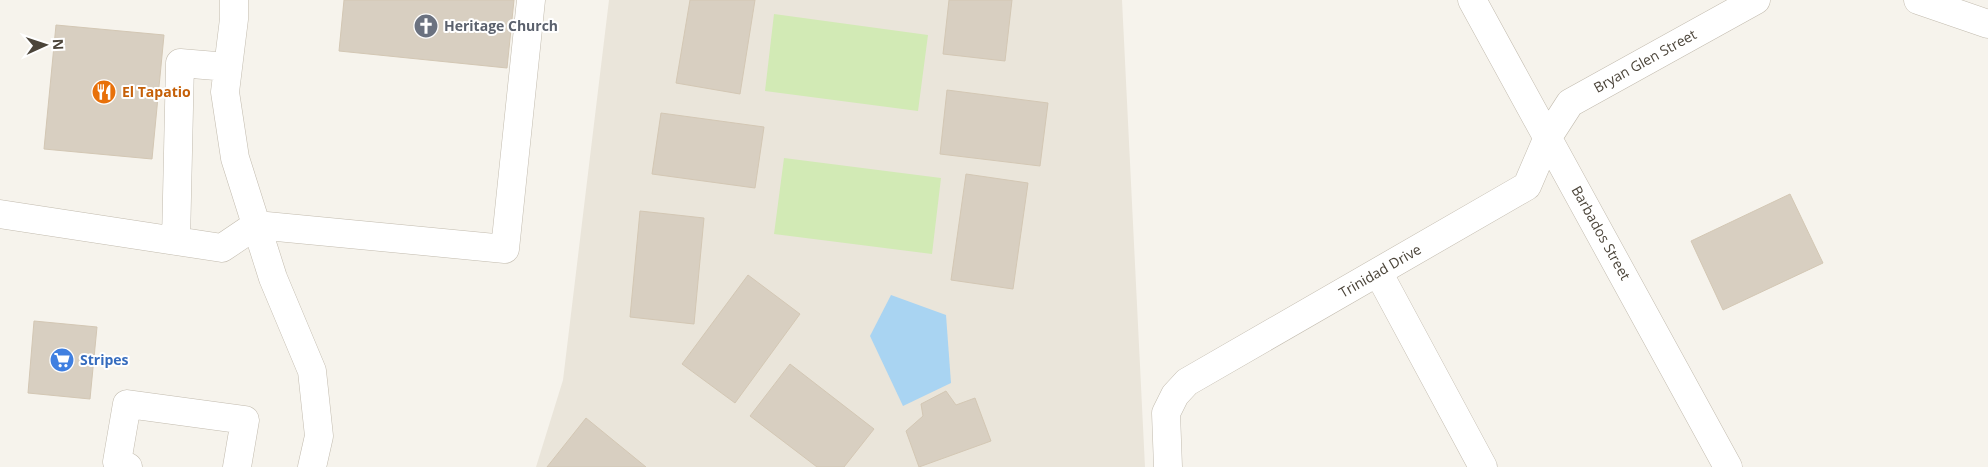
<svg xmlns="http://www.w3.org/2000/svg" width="1988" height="467" font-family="'Open Sans',sans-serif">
  <rect width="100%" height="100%" fill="#f6f3ec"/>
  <path fill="#eae5da" d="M609,0H1122L1145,467H536L563,380Z"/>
  <path fill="#d2eab5" d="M774,14L928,35L918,111L765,91Z
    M784,158L941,178L932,254L774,234Z"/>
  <path fill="#a9d4f2" d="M891,295L946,315L951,383L903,406L870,336Z"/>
  <path fill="#d8cfc1" stroke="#d3c7b4" d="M344,0H514L507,68L339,51Z
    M690,0H755L740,94L676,83Z
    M949,0H1012L1005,61L943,54Z
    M56,25L164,35L152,159L44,149Z
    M947,90L1048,103L1040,166L940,154Z
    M661,113L764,127L755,188L652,174Z
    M966,174L1028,183L1013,289L951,280Z
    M1790,194L1823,263L1723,310L1691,241Z
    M640,211L704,218L694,324L630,317Z
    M748,275L800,314L735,403L682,364Z
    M34,321L97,327L90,399L28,393Z
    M790,364L874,429L844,467H817L750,416Z
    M946,391L956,405L975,398L991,441L919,467L906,431L923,416L921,404Z
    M586,418L646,467H547Z"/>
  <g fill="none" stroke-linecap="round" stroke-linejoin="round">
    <defs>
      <path id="minor" d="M234,0V19L225,92L235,158L273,278L312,371L319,436L312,467
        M1472,0L1728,467
        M1918,0L1988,24
        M0,214L222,248L256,225L505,249L531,0
        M176,241L180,63L228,67
        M1378,272L1483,467
        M128,467L117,462L127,404L245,420L237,467
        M1168,467L1166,413L1175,395L1187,382L1527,186L1548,137L1570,103L1756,0"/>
    </defs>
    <use href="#minor" stroke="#c2bbae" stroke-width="29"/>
    <use href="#minor" stroke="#fff" stroke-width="28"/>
  </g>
  <defs>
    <symbol id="church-disc" viewBox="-11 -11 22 22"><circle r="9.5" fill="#6b7280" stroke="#fff"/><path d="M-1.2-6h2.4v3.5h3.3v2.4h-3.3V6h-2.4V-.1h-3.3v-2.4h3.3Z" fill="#fff"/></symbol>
    <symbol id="restaurant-disc" viewBox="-11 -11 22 22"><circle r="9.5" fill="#e8710a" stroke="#fff"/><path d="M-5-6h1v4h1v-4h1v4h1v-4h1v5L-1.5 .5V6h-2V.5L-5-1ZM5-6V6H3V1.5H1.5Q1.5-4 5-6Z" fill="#fff"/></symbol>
    <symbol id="supermarket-disc" viewBox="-11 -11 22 22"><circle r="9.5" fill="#3f7fe0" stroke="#fff"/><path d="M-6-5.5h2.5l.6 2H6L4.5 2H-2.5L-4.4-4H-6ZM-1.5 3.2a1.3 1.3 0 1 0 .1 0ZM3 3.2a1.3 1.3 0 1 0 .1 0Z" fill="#fff"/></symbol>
  </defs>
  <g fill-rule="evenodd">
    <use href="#church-disc" x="412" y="12" width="28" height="28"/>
    <use href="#restaurant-disc" x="90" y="78" width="28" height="28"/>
    <use href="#supermarket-disc" x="48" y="346" width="28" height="28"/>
  </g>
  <g text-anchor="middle" stroke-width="4" stroke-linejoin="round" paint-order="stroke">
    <g font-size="14" font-weight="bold" fill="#5b616d" stroke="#fff" text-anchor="start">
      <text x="444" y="31">Heritage Church</text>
    </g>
    <g font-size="14" fill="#4b4439" stroke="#fff">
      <text transform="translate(1645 61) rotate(-29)" y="5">Bryan Glen Street</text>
      <text transform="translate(1601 233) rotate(61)" y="5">Barbados Street</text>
      <text transform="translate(1380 271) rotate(-30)" y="5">Trinidad Drive</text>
    </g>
    <g font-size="14" font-weight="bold" fill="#c56008" stroke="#fff" text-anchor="start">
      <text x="122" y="97">El Tapatio</text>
    </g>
    <g font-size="14" font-weight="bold" fill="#366cbe" stroke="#fff" text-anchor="start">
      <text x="80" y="365">Stripes</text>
    </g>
  </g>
  <g transform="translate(45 45) rotate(87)" stroke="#ffffff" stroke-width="4" paint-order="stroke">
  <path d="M0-4L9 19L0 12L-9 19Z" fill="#4b4439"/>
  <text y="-8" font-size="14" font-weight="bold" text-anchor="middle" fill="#4b4439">N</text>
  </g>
</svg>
